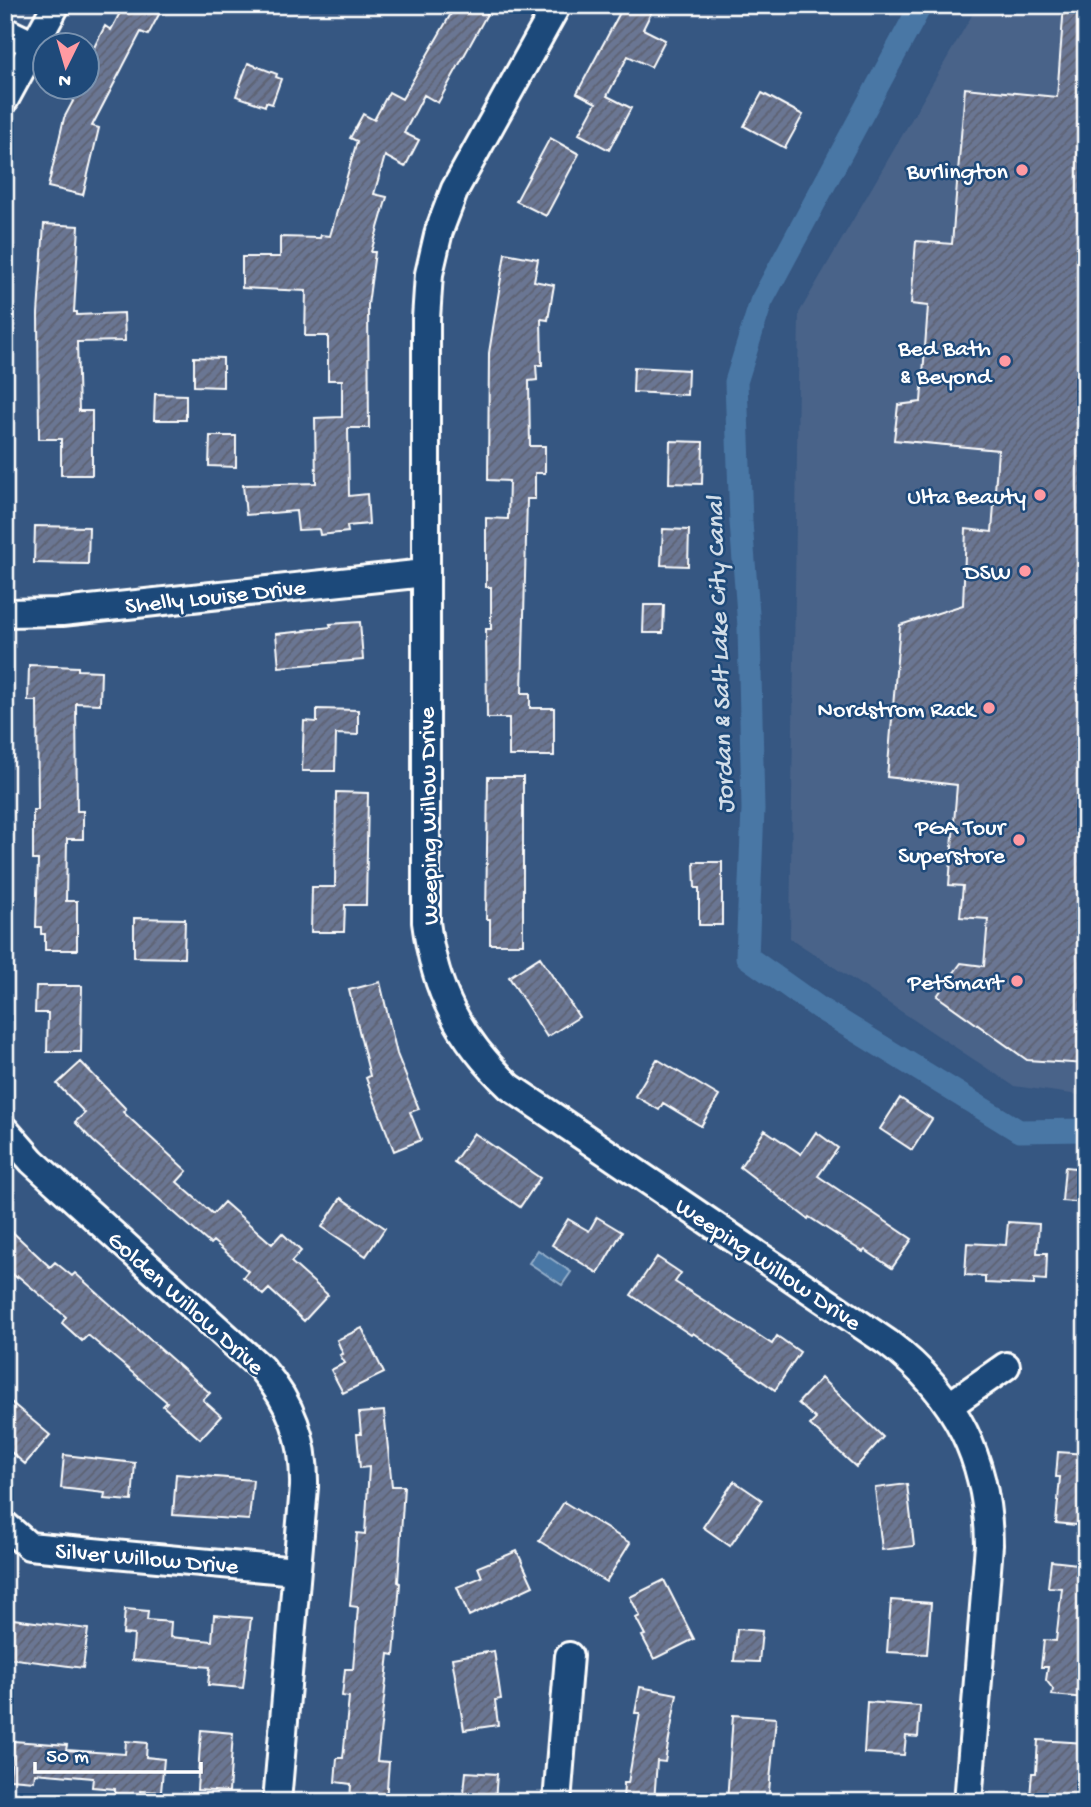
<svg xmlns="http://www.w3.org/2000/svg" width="1091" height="1807" font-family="'Gochi Hand',sans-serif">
  <defs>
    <pattern id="water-ripples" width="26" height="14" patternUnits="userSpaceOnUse" patternTransform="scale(1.75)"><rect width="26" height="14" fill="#4977a5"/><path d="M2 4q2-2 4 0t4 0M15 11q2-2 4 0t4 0" fill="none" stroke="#4b5f74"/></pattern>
    <pattern id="building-hatch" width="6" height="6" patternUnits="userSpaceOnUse" patternTransform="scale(1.75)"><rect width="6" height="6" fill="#6b7693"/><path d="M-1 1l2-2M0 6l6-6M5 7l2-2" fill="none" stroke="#5c6170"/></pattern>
  </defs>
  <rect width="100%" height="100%" fill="#365782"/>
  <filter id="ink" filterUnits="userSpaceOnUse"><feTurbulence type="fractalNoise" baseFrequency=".0143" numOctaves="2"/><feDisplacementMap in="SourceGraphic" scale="14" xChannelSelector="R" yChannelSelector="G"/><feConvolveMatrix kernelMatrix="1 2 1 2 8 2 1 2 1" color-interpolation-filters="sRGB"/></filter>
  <g filter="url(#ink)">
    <path fill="#4a6389" d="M978,5H1086V1096L1014,1086L790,938L799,313Z"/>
    <path fill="url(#water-ripples)" stroke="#92adc9" stroke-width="2" d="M538,1250L571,1272L562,1285L529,1263Z"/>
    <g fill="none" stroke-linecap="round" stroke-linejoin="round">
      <path stroke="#4977a5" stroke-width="23" d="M921,5L761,302L736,382L741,522L749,627L753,809L747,957L819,1008L1019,1131L1086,1130"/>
    </g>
    <path fill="url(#building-hatch)" stroke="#fff" stroke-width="2" d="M124,5H164L148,35L141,32L92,126L99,128L83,195L48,187L64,118L80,88H88V59L105,26L111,30Z
      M456,5H492L438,103L424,95L404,133L419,140L405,167L385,156L374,194L387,197L371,252H375L368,305L369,428H348L349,496L367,494L369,524L347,526L348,532L320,535L319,529L298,530L296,511L246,515L243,485L316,483L315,418L342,417V380H328V336H305L306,291L242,288V257H280V237L320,238L321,235L330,236L357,141L350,138L363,114L374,120L389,92L402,99Z
      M624,5H655L643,29L665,40L651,67L628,56L607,96L631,108L609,150L579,134L596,103L577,93Z
      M1064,5H1086V1064L1027,1060L937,996L961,963L984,966L988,919L960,917L963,886L949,885L957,785L887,777L900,625L963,605L966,529L992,532L998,450L894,440L898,405L921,402L928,306L911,304L916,241L952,244L965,88L1057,97Z
      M248,63L277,74L276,77L281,79L272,104L266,102L265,106L236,96Z
      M762,93L803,115L785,148L744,126Z
      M550,138L579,154L546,216L516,201Z
      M44,224L79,226L74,312H77V315L124,313L125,341L77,342L79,411H92V475H61V439H39L38,314Z
      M505,253L538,259L534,281L554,285L548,320L541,319L542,365H536L537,380L529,381L530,446H545V473H535V499H527L522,693H530V708H554V756H509V718H487L486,629H491V587H486V518L508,519L509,481L488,480L489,353Z
      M194,357L223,358V387L194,386Z
      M634,367L688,370L687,395L633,392Z
      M155,394L186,395V420H154Z
      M210,436H236V467L209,466Z
      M670,441L703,442L702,484L669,483Z
      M35,526L89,527L88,564L34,563Z
      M663,529L689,530L688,566L661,565Z
      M644,605H664L663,633H643Z
      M360,622L363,660L279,667L276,634L306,631L305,630L331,627L330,624Z
      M29,665L78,667V670L101,671L100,704L76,703L77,811H83V839H67L66,901H77V950H45V934H41V927H36L38,860H33V810H38L37,701H28Z
      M317,709L358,710V735L336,734L335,771H302L304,721L317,722Z
      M488,777H523V944H490V919H486Z
      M336,792L368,793L366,905H345L344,932H311L312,887H335Z
      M694,862H722V925H699V888H695Z
      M134,918L185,919L184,958L134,957Z
      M540,957L579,1017L547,1037L509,977Z
      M380,982L397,1054L419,1109L410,1112L421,1140L394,1151L366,1078L370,1076L349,990Z
      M36,986H82L81,1052H47L48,1013H35Z
      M657,1059L719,1096L701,1126L663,1103L659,1110L635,1096Z
      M81,1062L126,1109L123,1112L187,1171L177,1182L213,1214L224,1202L272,1244L282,1233L301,1251L291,1262L328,1295L304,1321L269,1289L263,1295L243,1277L248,1271L213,1241L210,1244L93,1141L75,1122L85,1113L57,1084Z
      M900,1098L932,1119L912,1150L880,1129Z
      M765,1130L801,1154L816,1132L838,1148L818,1176L912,1239L892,1268L865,1250L863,1252L809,1217L808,1219L740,1167Z
      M474,1133L540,1178L520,1207L454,1162Z
      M1065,1167L1086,1169V1203L1062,1201Z
      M341,1198L385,1228L366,1256L322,1227Z
      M597,1217L622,1232L598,1273L552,1245L568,1219L589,1231Z
      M1008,1222L1039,1224L1037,1253H1047L1046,1280L1034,1279V1285L985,1283V1276L965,1275L967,1243L1006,1245Z
      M5,1225L50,1267L55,1262L72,1276L75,1273L210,1393L203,1400L221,1416L200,1439L163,1406L167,1402L88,1335L82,1341L62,1323L66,1317L18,1276L17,1278L5,1267Z
      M657,1257L681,1273L675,1282L772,1344L777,1336L800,1352L775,1390L693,1333L691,1335L631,1295Z
      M362,1328L384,1373L343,1393L331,1370L345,1363L340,1355L343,1354L337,1340Z
      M821,1378L883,1437L856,1467L810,1425L816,1419L798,1403Z
      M5,1397L50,1435L25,1464L5,1447Z
      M384,1411L392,1486H404L398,1582L400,1583L394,1655L389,1654L377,1761L389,1762L386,1802H350L351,1784L335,1782L337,1758H343L349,1697L342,1696L345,1669H353L358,1607L350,1606L357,1533L365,1534L369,1467L360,1468L357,1434H361L359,1413Z
      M1058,1452L1086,1454V1526L1056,1523L1060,1477H1056Z
      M64,1455L135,1463L132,1501L104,1499L105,1493L61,1488Z
      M176,1474L253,1480L249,1520L173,1515Z
      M734,1481L762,1500L730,1546L703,1527Z
      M907,1484L914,1546L882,1550L875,1488Z
      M564,1502L630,1543L606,1582L539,1541Z
      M517,1551L533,1586L469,1616L457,1587L482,1577L478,1567Z
      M1051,1561L1086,1565V1698L1052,1695L1053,1689L1046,1680L1048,1667H1041L1044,1640L1056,1641L1062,1588L1048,1587Z
      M664,1580L694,1639L654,1659L642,1636L645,1635L636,1618L640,1616L630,1597Z
      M891,1600L931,1603L927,1654L887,1652Z
      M125,1609L148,1611L147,1620L171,1622L170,1637L212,1641L214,1615L251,1618L243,1688L208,1685L210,1667L132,1660L134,1635L123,1634Z
      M13,1619L88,1629L83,1668L8,1658Z
      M737,1629L762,1631L759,1662L734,1661Z
      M494,1651L501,1699L495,1700L498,1725L464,1730L452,1658Z
      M640,1687L677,1694L665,1762L657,1761L654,1802H623L624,1783H628L640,1713H635Z
      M867,1702L920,1706L918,1737L906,1736L904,1755L864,1753Z
      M733,1715L776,1718L768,1802H727Z
      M201,1730L233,1733L229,1792L197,1790Z
      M1038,1740L1086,1743V1799L1030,1796L1032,1773H1036Z
      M13,1741L67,1745L66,1750L125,1754L126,1741L147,1743L146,1757L164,1759L161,1792L140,1791V1796L115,1794V1789L92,1787L93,1778L35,1773L34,1781L10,1779Z
      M466,1772L497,1774L495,1802H463Z"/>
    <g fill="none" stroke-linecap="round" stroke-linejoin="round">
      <defs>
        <path id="minor" d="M557,5L455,189L439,231L429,274L426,319V922C435,991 459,1038 510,1087L888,1343C957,1395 988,1460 989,1545L968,1802
          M5,31L34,45
          M5,99L56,5
          M5,613L62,612L425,573
          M5,1130L32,1161L261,1368C292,1404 305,1440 304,1487L277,1802
          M950,1405L1006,1366
          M5,1525L29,1546L296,1571
          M557,1802L569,1656"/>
      </defs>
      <use href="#minor" stroke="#fff" stroke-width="32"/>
      <use href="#minor" stroke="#1f4a7a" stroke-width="26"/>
    </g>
  </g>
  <g fill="#ff9aa2" stroke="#1f4a7a" stroke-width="2.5">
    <circle cx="1022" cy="170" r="7"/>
    <circle cx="1005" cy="361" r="7"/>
    <circle cx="1040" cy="495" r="7"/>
    <circle cx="1025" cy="571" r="7"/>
    <circle cx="989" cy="708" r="7"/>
    <circle cx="1019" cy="840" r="7"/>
    <circle cx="1017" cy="981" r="7"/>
  </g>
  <g text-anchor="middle" stroke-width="5" stroke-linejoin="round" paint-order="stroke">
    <g font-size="24" fill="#fff" stroke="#1f4a7a" text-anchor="end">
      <text x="1008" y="178">Burlington</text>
      <text x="991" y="355">Bed Bath<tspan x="991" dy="28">&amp; Beyond</tspan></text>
      <text x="1026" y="503">Ulta Beauty</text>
      <text x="1011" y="579">DSW</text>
      <text x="975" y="716">Nordstrom Rack</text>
      <text x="1005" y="834">PGA Tour<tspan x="1005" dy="28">Superstore</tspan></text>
      <text x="1003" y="989">PetSmart</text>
    </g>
    <g font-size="24" fill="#fff" stroke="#1f4a7a">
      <text transform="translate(215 595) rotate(-6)" y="8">Shelly Louise Drive</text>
      <text transform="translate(427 816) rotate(-91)" y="8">Weeping Willow Drive</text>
      <text transform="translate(769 1263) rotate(34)" y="8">Weeping Willow Drive</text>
      <text transform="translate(187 1302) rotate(42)" y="8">Golden Willow Drive</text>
      <text transform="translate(147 1557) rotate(5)" y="8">Silver Willow Drive</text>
    </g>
    <g font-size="26" font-style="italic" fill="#d2dde8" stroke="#1f4a7a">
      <text transform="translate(718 655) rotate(-92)" y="9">Jordan &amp; Salt Lake City Canal</text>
    </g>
  </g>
  <rect width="1091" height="1807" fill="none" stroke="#1f4a7a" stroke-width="28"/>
  <rect x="14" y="14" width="1063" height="1779" fill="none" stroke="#fff" stroke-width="2.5" filter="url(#ink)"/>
  <g transform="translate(66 66) rotate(185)"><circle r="33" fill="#1f4a7a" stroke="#7992af" stroke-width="2"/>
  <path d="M0-5L12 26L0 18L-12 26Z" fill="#ff9aa2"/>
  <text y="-10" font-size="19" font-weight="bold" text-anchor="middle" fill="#ffffff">N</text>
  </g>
  <path d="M35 1762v10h166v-10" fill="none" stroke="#ffffff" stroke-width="3.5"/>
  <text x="46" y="1762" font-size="21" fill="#ffffff" stroke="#1f4a7a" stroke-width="5" paint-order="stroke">50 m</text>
</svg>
